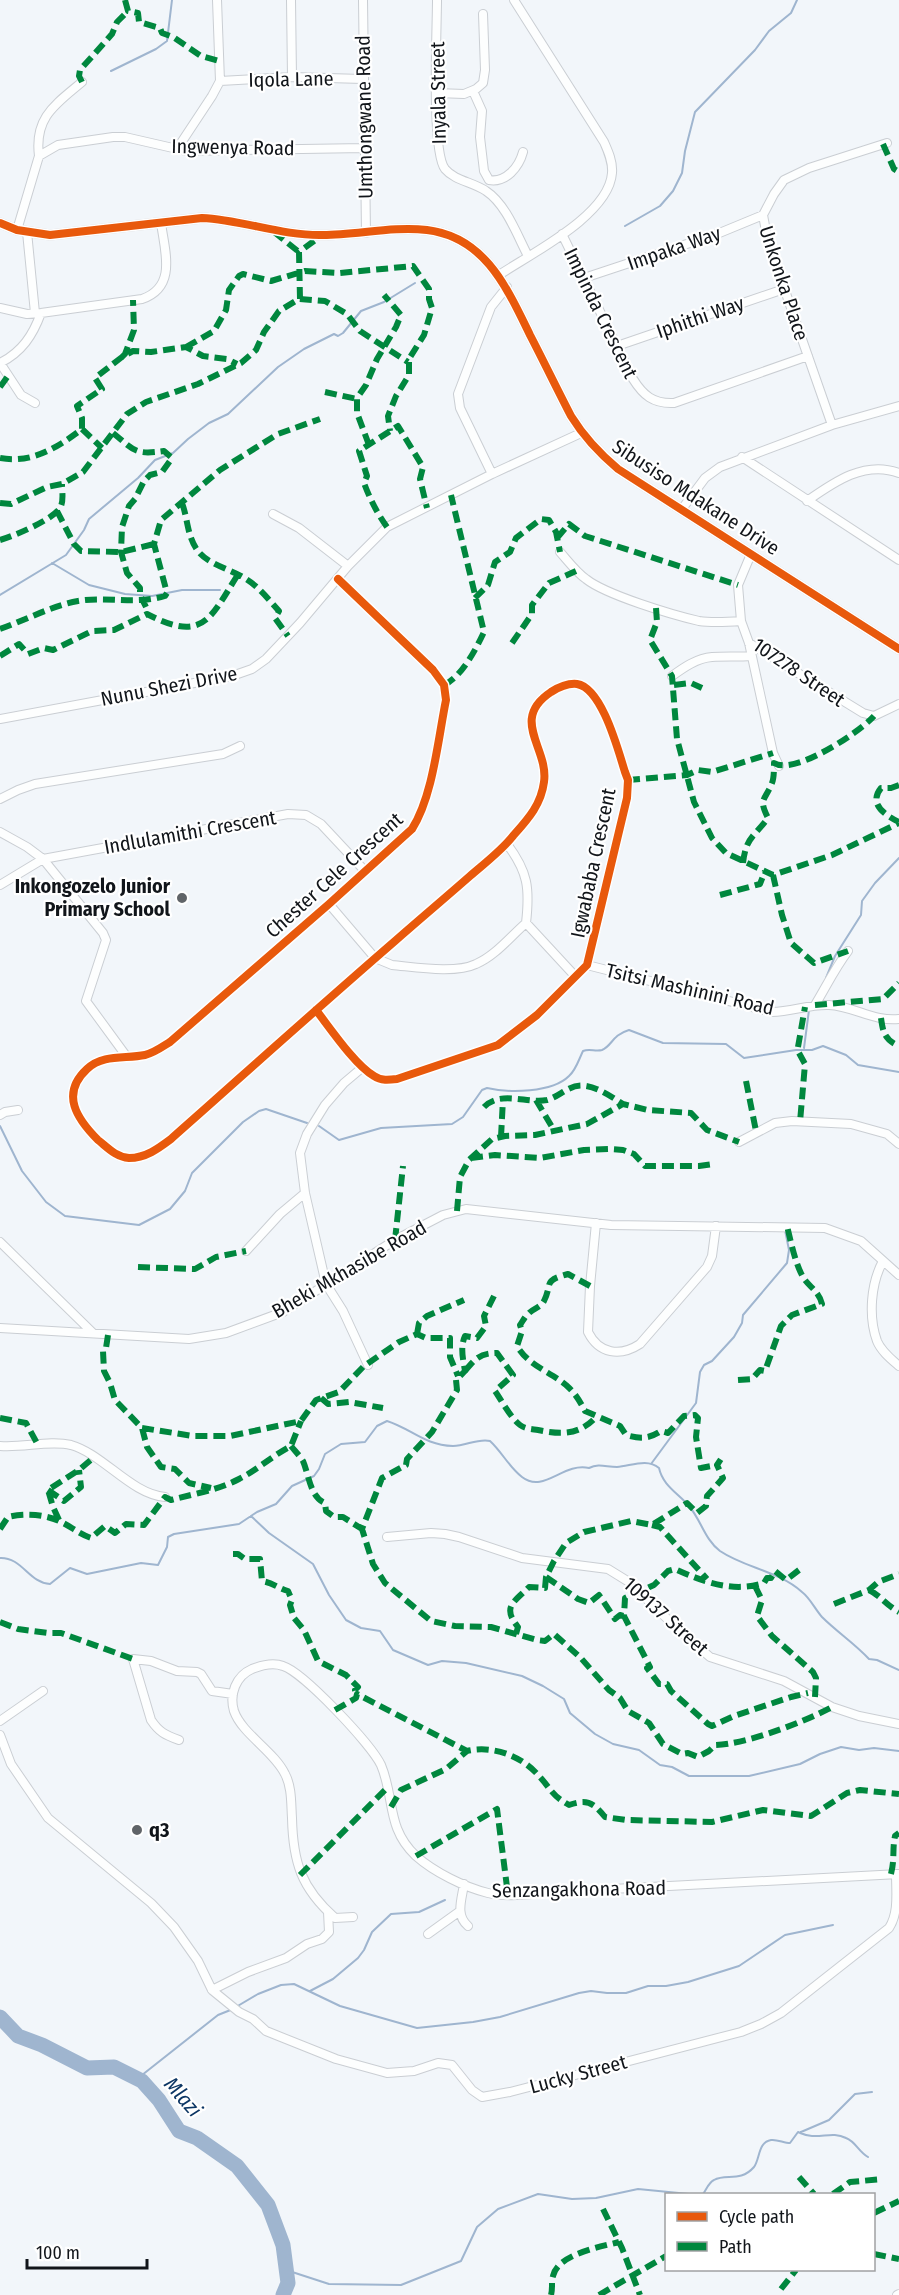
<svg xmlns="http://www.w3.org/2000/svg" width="899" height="2295" font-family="'Fira Sans Condensed',sans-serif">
  <rect width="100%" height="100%" fill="#f2f6fa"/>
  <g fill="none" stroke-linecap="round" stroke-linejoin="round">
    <path stroke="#9fb5cf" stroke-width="2" d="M111,71L156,49L167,41L172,0
      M625,226L660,206L673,191L682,173L685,151L695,112L755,50L769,31L791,13L797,0
      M52,563L89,585L125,594L152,596L182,590H220
      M0,595L66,555L84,530L89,519L138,478L155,460L173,453L188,439L209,423L228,414L278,367L304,349L334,334L338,336L343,333L361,311L384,302L415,283
      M826,978L835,956L861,915L862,901L875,883L899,858
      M804,1048L809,1010
      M0,1126L22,1171L46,1202L65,1216L139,1225L170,1209L185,1191L192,1173L243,1122L259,1111L266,1109L307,1123
      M319,1126L339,1140L381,1128L452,1124L463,1117L482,1090L487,1088C509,1093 552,1093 569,1076C576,1070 579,1059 583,1051C590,1048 595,1052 602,1050C612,1046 612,1035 629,1030L663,1043L726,1044L744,1058L796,1050H812L823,1046L846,1055L858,1065L899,1072
      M651,1464L696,1403L700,1372L704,1365L712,1361L734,1337L742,1323L743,1315L787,1263L789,1250L785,1230
      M251,1516L269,1533L313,1564L329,1595L346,1620L361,1628L380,1631L393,1650L428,1665L442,1661L466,1663L522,1676L543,1686L564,1699L570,1713L595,1734L613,1744L639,1750L660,1765L672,1767L689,1776H749L800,1764L820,1754L841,1747L859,1750L874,1748L899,1751
      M0,1558C22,1557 29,1583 50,1584L70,1568L87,1574L141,1563L158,1565L167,1547L168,1537L174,1534L239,1524L257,1512L276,1504L292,1486L314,1476L319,1469L325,1454L341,1444L365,1442L377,1426L387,1421C412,1429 424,1445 453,1446C466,1446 478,1438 490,1441C502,1452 509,1467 522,1477C544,1494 563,1462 589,1468C599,1463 606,1467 617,1467C631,1466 647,1458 659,1468C663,1486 678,1493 689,1506C701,1520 705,1540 720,1551C745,1568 779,1571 802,1592C810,1598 815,1609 822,1617C837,1632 854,1643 869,1659L877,1660L899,1670
      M310,1991L333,1979L358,1958L364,1950L372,1932L391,1914L419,1912L445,1900
      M236,2007L258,1994L281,1985L294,1984L340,2006L417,2028L473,2022L500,2017L579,1993L591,1991L607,1993H626L648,1986H666L688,1982L739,1966L785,1935L833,1925
      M137,2079L218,2015L233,2009
      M801,2132L829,2120L855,2094L872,2092
      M703,2194C706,2190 709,2182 714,2180C726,2173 740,2183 754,2167C760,2159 758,2142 771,2140C777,2139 784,2143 790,2143L798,2132C803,2134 806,2136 812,2136C824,2137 834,2132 846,2138C856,2142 858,2151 868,2157
      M286,2270L329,2284L401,2285L461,2261L477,2227L498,2209L538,2194L572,2199L596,2198L638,2189L689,2194"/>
    <path stroke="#9fb5cf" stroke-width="15" d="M0,2017L18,2036L42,2045L87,2068L114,2067L142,2081L159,2100L179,2131L197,2138L237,2166L268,2205L283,2245L288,2283L283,2295"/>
    <defs>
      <path id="minor" d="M291,0L292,77
        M363,0L366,233
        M437,0C437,29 431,151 445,169C455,181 473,182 486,191C506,204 517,235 528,256
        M220,81L292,77L363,79
        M473,91L482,111L480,137L484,171L489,180C506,183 519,167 523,152
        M437,93L464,94L476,89L483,83L485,70L483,14
        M177,149L212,96L220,81L217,0
        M39,156C34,117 56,104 82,82
        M17,230L39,156L58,145L113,137H125L186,151L365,148
        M27,232L35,313
        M562,234L633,379C643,395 653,404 674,403L808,356
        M499,275C532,253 609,215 612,173C613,162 608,151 604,142L514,0
        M584,278L717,234L763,215
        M0,308L27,314L41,313L142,299C177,287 165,252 161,223
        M617,346L784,289
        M0,363C22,352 33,335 41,313
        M0,363L21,395L35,403
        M832,425L768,242L763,215L774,194L784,180L809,168L887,143
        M742,457L899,560
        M492,474L460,408L458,394L491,307L507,287
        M807,501C834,482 865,460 899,473
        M682,509L705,478L720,467L832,425L899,406
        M273,514L299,528L348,566
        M560,552C568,561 576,572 586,579C606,595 673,615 699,621C713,623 727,622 741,621
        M751,554L738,585L741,621L749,643L773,753L779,766
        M749,643L863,713L874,716L899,704
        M672,676C683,668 697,658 712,657C724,656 738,657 751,656
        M0,719L232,676L252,669L266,659L300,623L348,566L387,527L492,474L581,433
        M0,799L18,790L35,784L223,754L240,746
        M0,832L27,847L43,859L103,933L106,940L86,1001L127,1057
        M0,885L43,859L288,814L306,815L321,824L365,871
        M329,904L375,958L392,965C415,967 455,974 476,964C495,956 510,937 526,923C530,888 528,872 507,844
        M526,923L575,976
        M587,965L772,1012C792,1012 809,1004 829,1005C853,1006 875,1022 899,1019
        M815,1005C826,987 835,968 848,951
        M316,1010C330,1028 355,1065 374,1076C381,1081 389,1080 397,1079L498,1045L537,1015L587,965L627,798L628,780L625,772C618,750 602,688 577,684C568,683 559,687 551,692C509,720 549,748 544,782C541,805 528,819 513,836C501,851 485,863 470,876C445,898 420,919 395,941C320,1006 245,1073 171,1139C159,1148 146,1158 129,1158C116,1157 108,1148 98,1140C77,1119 60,1094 87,1069C103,1054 125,1059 145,1055C154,1053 162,1047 170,1042L329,904L412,829C433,796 438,739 446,700L444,685L433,670L338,579
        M363,1067L344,1083L325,1105L307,1134L300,1153L305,1193L326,1284L343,1311L368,1365
        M0,1115L5,1112L18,1110
        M739,1142L775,1123L792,1121L851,1124L887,1134L899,1144
        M596,1223L590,1286L588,1332C599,1354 620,1357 640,1344L707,1267L712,1256L716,1226
        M0,1242L93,1333
        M246,1251L280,1214L305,1193
        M883,1261C871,1283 868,1316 877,1341C881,1351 891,1359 899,1366
        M0,1328L189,1339L226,1333L283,1312L395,1240L443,1215L466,1209L611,1225L825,1228L861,1241L899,1275
        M0,1446C23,1448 49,1440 71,1445C103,1454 131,1494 165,1497
        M387,1537L431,1533L445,1534L459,1537L522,1558L608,1569L629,1582L683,1634L710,1657L784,1681L832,1707L859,1716L899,1724
        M0,1721L43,1691
        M0,1735L11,1764L48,1818L151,1903L174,1927L198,1961L212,1990L248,1972L286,1958L307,1944L322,1939L329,1932L328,1912
        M179,1740C165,1735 159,1732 151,1720L133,1659L151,1661L177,1671L197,1672L201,1674L212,1691L233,1694
        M464,1884C462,1899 455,1915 468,1926
        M353,1917L335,1918C301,1888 293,1862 292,1818C291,1804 292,1787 285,1774C274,1751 242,1734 234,1711C229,1694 236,1676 252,1669C262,1665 273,1662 283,1666C303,1672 371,1744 381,1765C395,1798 386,1828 416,1856C434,1872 464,1887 488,1893C509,1898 534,1893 555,1892L899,1874
        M428,1934L460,1911
        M212,1990L239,2012L253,2019L266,2031L336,2059L387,2073L414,2071L438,2063L452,2065L472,2090L482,2097L510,2092L741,2032L761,2024L781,2013L889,1928C899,1913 896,1892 896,1874
        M897,2295L899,2294"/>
      <path id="tertiary" d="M0,223L17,230L50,235L202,218C243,220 282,236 323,235C357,235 393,226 427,230C485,237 507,288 530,335C544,362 557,389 571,416C584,437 599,453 618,469L899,649"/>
    </defs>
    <use href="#minor" stroke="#caced3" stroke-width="10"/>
    <use href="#tertiary" stroke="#caced3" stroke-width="11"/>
    <use href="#minor" stroke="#fdfefe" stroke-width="8"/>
    <use href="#tertiary" stroke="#fdfefe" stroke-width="9"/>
    <path stroke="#00873e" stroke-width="6" stroke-dasharray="12 6" stroke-linecap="butt" d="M125,0L128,11L138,13L139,22L160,28L162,33L173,37L201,56L219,61
      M82,82L79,76L80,70L112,34L117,22L128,11
      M883,144L894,169L899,172
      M274,232L299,252
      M300,299L299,252L322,235
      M186,347L214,331L226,310L229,290L239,276L243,274L271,281L305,271L340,273L413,266L429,289V299L432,308L424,335L409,359V375L396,396L388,416L390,431
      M122,357L125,354L134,330L133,300
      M0,387L8,376
      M325,392L357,399
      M82,429L102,448
      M113,433C135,451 135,455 164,451L172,458L162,472L150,475L144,481L135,499L129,506L122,527L121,552L127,573L140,588V595L146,607
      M369,445L357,413V398L366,385L377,359L396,327L401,315L384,295
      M0,458C31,464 57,448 82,429V418L77,406L102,389L95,378L122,357L133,351L151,352L186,347L203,356L227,359L237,364
      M0,503L11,504L47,487L62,484L83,472L127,414L146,402L198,384L241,363L256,350L264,332L279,311L299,299L325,301L347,314L360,331L408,362
      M182,503C188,519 187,537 198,551C207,564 233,570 246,579C259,587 269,600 279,611L275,618L288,636
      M57,511L74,544L81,551L121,552L154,544
      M387,527C377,513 370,499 364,483L367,476L359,451L398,426L423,467L420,479L427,508
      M557,538L569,524L585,536L738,585
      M0,540C14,536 52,520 60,508C64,501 62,492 62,484
      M475,598L488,585L495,562L510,552L516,538L541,519L549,520L556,532L560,552
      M656,608L657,622L650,640L672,676L677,739L694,802L712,838L726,853L773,875L832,855L899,823
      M0,629C26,620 51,606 78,601C108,596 135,605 165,596L167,593L154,544L161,520L220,470L278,434L320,419
      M512,643L532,614V605L549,583L576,571
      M0,656L19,644L28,654L44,648L53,650L92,631L114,630L147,614C203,643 210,619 237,576
      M444,685C462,676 475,651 484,632L451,495
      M674,685L691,683L702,688
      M628,780L687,775L698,770L712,772L773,753
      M899,785L891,788H881C868,804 885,815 899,822
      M743,863C746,837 754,837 768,818C758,798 765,801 772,783C774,778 774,769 774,763C794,776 860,732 874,716
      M773,875L782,915L791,943L814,963L848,951
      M720,895L760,884L765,871
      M815,1005L883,999L899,983
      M881,1018C883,1033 885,1040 899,1046
      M798,1047L805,1007
      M799,1053L805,1064L800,1122
      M746,1081L756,1131
      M536,1100L555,1132
      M484,1107C501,1090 527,1104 547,1100C561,1096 570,1083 586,1086C599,1088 612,1097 623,1104
      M501,1137L503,1099
      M471,1158L495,1155L540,1158L584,1150L609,1149L623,1150L634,1154L645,1166H699L713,1164
      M457,1211L460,1177L469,1160L492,1139L505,1136L535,1135L587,1124L623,1104L648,1110L691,1113L707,1130L739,1142
      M395,1240L403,1166
      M138,1267L195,1269L216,1257L246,1251
      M590,1286L568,1274C542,1281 553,1283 544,1301C540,1308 534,1308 529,1313C525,1316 523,1321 520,1325L522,1331L517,1346C529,1366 549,1371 566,1385C576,1394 579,1400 585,1411L620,1426L626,1435C640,1439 649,1439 661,1431L668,1433L684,1416L695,1415L698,1418L696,1437L701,1468L717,1465
      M494,1296L484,1316L486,1326L477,1338L465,1336C460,1347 463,1359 465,1371L456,1380L457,1390L432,1432L407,1459L406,1465L382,1478L362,1529L373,1564L385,1583L431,1621L455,1626L491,1627L537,1640L545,1641L554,1634L580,1657L609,1690L620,1698L628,1711L649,1723L663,1744L682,1754L688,1753L698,1757L709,1751L715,1745C747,1744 804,1722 832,1707
      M417,1334L419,1323L427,1316L464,1300
      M108,1335L106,1348L103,1351L104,1371L110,1383L115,1400L142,1428L147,1447L161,1467L175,1469L189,1483L211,1488
      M465,1371C475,1359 480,1353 497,1353L513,1375L495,1391C502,1401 510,1417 520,1425C525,1429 532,1429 538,1430C562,1435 580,1435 597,1416
      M738,1380L752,1379L760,1370L765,1371L781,1326L792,1315L822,1304C819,1291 809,1287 803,1277C795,1263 791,1242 787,1226
      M321,1398L328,1404L349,1402L383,1408
      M0,1418L26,1423L38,1445
      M142,1428L193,1436H230L301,1421L316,1400L339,1392L364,1366L399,1342L417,1334L426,1338H450V1357L458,1376
      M291,1446C295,1451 300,1456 303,1461C309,1475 310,1497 325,1503L326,1511L334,1517H343L362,1529
      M48,1490L64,1501L81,1487L79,1470
      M59,1520L53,1507L48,1490L79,1470L93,1458
      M652,1525L660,1527L707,1579
      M0,1529L8,1517C23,1513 46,1514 61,1522C72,1527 79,1534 91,1538L105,1526L115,1533L126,1524L144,1525L165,1497L171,1500C193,1494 218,1490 239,1479C257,1470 272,1456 291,1446L301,1421
      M233,1554H238L245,1559H260L262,1581C273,1583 278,1588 288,1591L292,1600L290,1605L294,1618L304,1630L318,1661L346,1675L358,1687L355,1690L357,1694
      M799,1570L786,1580L775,1571L771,1578H767L764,1583C732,1593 704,1582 675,1569L668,1571L654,1585L625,1598L624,1616L650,1667L647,1668L659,1684H667L671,1691L708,1724L712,1726L734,1716L791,1697L808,1693
      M546,1577L578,1599L589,1603L599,1595L615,1619L620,1615L624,1616
      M755,1586L762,1600L757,1616L772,1636L813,1672L816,1678L815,1697
      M869,1590C881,1596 886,1605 899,1612
      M834,1604L869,1590L878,1582L899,1574
      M0,1622L18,1629L48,1633H61L133,1659
      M516,1634L518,1627C502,1607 513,1603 529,1587L545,1588L546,1577L554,1561L566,1543L584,1532L631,1521L652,1525L687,1503L697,1513L706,1506L707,1496L723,1478L717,1465L723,1456
      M335,1710L356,1698L357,1694L467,1751C493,1745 522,1756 539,1776C552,1790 551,1795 569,1805C587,1799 593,1802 605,1817L626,1820L712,1822L763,1810L811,1816L847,1793L860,1790L899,1794
      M391,1807L401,1790L446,1769L467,1751
      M416,1856L497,1809L508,1895
      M891,1874C895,1858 892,1851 895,1836L899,1833
      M300,1875L388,1787
      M799,2177L814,2194
      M833,2194L850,2182L883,2179
      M603,2209L622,2248L640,2295
      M874,2213L899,2201
      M874,2254L899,2259
      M781,2289L796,2270
      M551,2295C553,2288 551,2282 553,2276C558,2254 600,2247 619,2242
      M599,2295L666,2256"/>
    <defs>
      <path id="cycleway" d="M0,223L17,230L50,235L202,218C243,220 282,236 323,235C357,235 393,226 427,230C485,237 507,288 530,335C544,362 557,389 571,416C584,437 599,453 618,469L899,649
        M316,1010C330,1028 355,1065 374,1076C381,1081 389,1080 397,1079L498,1045L537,1015L587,965L627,798L628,780L625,772C618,750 602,688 577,684C568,683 559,687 551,692C509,720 549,748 544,782C541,805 528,819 513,836C501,851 485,863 470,876C445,898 420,919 395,941C320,1006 245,1073 171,1139C159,1148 146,1158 129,1158C116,1157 108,1148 98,1140C77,1119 60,1094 87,1069C103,1054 125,1059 145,1055C154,1053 162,1047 170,1042L329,904L412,829C433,796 438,739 446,700L444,685L433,670L338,579"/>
    </defs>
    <use href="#cycleway" stroke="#fff" stroke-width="11"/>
    <use href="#cycleway" stroke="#e8590c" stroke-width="8"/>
  </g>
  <g fill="#606468" stroke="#fff" stroke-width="2">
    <circle cx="182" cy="898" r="6"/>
    <circle cx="137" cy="1830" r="6"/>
  </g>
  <g text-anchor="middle" stroke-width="4.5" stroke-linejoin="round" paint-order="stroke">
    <g font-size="20" fill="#11151a" stroke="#fff">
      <text transform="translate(291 79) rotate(-1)" y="7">Iqola Lane</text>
      <text transform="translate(438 93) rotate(-91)" y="7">Inyala Street</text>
      <text transform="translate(364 117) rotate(-91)" y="7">Umthongwane Road</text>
      <text transform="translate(233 147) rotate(1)" y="7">Ingwenya Road</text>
      <text transform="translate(674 248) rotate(-19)" y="7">Impaka Way</text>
      <text transform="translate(784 283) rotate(72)" y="7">Unkonka Place</text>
      <text transform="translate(601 313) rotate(64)" y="7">Impinda Crescent</text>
      <text transform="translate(700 317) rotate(-19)" y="7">Iphithi Way</text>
      <text transform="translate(696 497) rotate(33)" y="7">Sibusiso Mdakane Drive</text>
      <text transform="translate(799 672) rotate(34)" y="7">107278 Street</text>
      <text transform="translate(169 686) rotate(-11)" y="7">Nunu Shezi Drive</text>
      <text transform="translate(190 832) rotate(-10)" y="7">Indlulamithi Crescent</text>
      <text transform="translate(593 863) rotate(-78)" y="7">Igwababa Crescent</text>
      <text transform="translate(334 875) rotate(-42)" y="7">Chester Cele Crescent</text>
      <text transform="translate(690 989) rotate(13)" y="7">Tsitsi Mashinini Road</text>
      <text transform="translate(349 1269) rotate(-30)" y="7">Bheki Mkhasibe Road</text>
      <text transform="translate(666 1616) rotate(42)" y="7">109137 Street</text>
      <text transform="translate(579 1889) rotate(-1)" y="7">Senzangakhona Road</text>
      <text transform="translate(578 2074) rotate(-15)" y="7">Lucky Street</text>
    </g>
    <g font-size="20" font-weight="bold" fill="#11151a" stroke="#fff" text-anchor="end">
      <text x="170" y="893">Inkongozelo Junior<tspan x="170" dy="23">Primary School</tspan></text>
      <text x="149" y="1837" text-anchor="start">q3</text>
    </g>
    <g font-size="21" font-style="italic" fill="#0c3664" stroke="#fff">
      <text transform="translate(183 2097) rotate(49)" y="7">Mlazi</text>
    </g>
  </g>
  <rect x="665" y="2193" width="210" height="78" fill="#ffffff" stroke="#a0a1a3" stroke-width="1.5"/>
  <rect x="677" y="2212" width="30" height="9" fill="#e8590c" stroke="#a0a1a3" stroke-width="1.5"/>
  <text x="719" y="2223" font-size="18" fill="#11151a">Cycle path</text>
  <rect x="677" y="2242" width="30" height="9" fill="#00873e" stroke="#a0a1a3" stroke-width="1.5"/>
  <text x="719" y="2253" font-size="18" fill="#11151a">Path</text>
  <path d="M27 2259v9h120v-9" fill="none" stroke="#11151a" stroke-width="3"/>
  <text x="36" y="2259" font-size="18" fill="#11151a" stroke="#ffffff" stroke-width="4.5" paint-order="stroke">100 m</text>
</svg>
